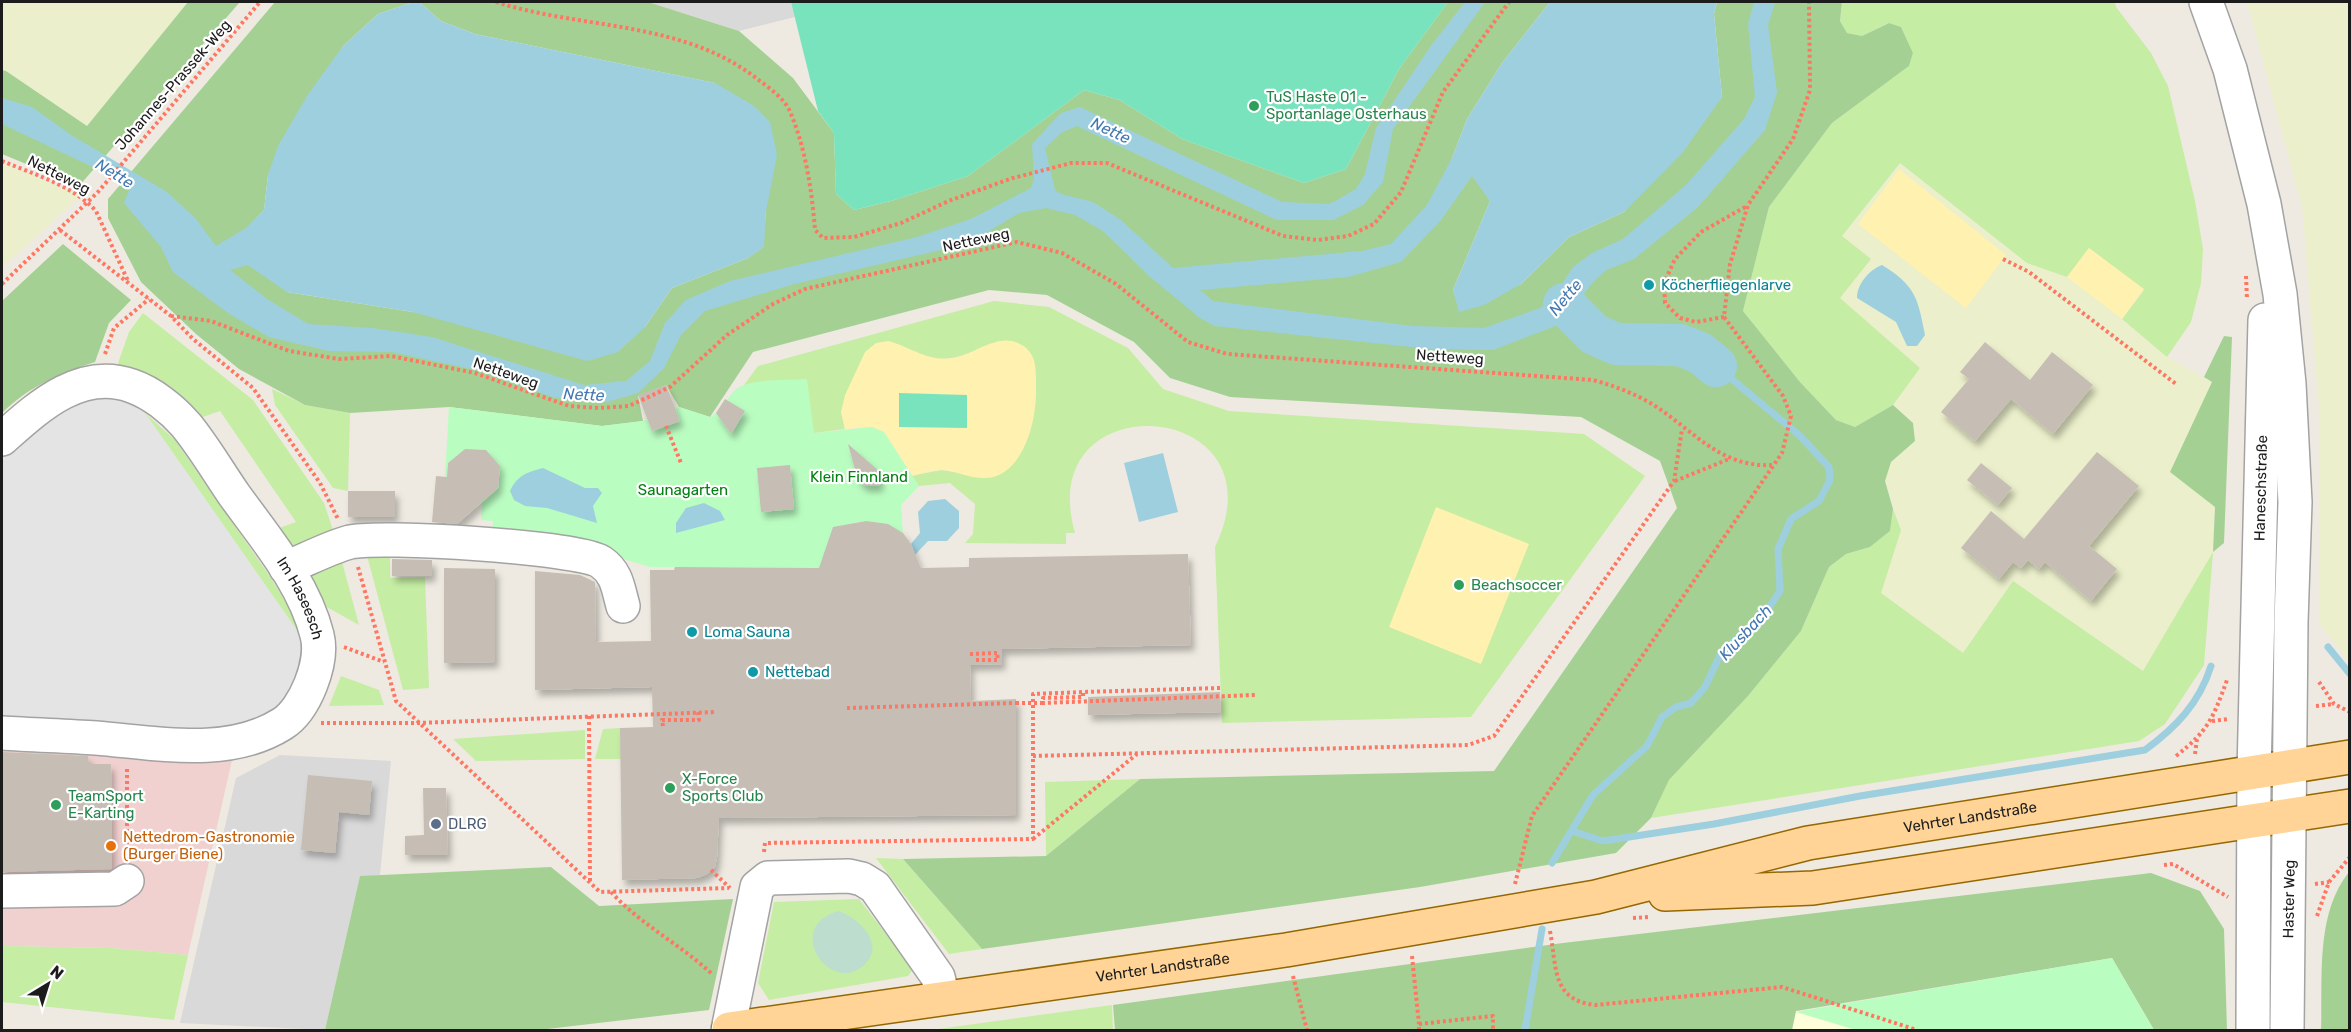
<svg xmlns="http://www.w3.org/2000/svg" width="2351" height="1032" font-family="Rubik,sans-serif">
  <defs>
    <filter id="shadow"><feDropShadow dx="3.5" dy="6" stdDeviation="3" flood-color="#0004"/></filter>
  </defs>
  <rect width="100%" height="100%" fill="#eeeae1"/>
  <path fill="#dad9d9" d="M648,2H791L795,17L739,31Z
    M280,755L391,761L380,875L360,877L325,1030L180,1023L236,778Z"/>
  <path fill="#f1d1cf" d="M2,745L232,760L188,955L112,948L2,946Z"/>
  <path fill="#feffda" d="M1796,1011L1857,1030H1792Z"/>
  <path fill="#ebefcb" d="M2,2H188L87,126L6,71L2,70Z
    M2247,2H2349V662L2319,623V405L2302,207Z
    M2,161L80,196L2,268Z
    M1900,163L2027,263L2089,248L2122,319L2167,357L2213,382L2170,472L2215,507L2213,552L2143,671L2013,581L1963,653L1881,593L1901,530L1885,482L1891,461L1913,423L1893,405L1920,368L1840,298L1871,259L1842,236Z"/>
  <path fill="#c5eda3" d="M1842,2H2115L2116,7L2151,53L2168,86L2195,201L2203,249L2201,283L2191,322L2167,357L2122,319L2144,290L2089,248L2067,277L2027,263L1900,163L1842,236L1871,259L1840,298L1920,368L1893,405L1855,427L1836,420L1800,382L1743,311L1769,207L1832,123L1909,66L1913,53L1901,27L1888,23L1862,36L1847,33L1840,21Z
    M994,301L1049,307L1128,348L1163,389L1229,411L1584,434L1645,476L1471,717L1222,723L1215,547C1287,398 1031,379 1075,533H1066V544L965,543L973,534L975,504L950,483L919,486L911,476L941,470L960,473L999,341C975,351 949,365 922,356C910,352 901,345 888,341L841,412L845,429L814,433L744,385L758,366Z
    M143,313L253,400L324,503L333,530L295,551L271,531L296,522L220,411L194,420L115,372L129,332Z
    M272,389L305,405L350,413L348,491L333,488L275,405Z
    M145,413L175,440L271,578L290,609L303,639Z
    M1893,509L1901,530L1881,593L1963,653L2013,581L2143,671L2213,552L2204,665L2165,724L2139,741L1651,818L1669,780L1748,696L1801,631L1829,567L1846,554L1870,547L1890,531Z
    M390,551V578L425,577L429,688L403,690L366,552Z
    M341,558L359,625L316,601L305,582L309,571Z
    M341,676L379,690L384,705L329,706Z
    M620,728L621,759H595L603,729Z
    M585,730V759L476,761L453,739Z
    M1140,779L1046,856L1045,782Z
    M876,858L903,859L982,949L949,954Z
    M859,899L913,969L908,976L769,1000L758,983L774,902Z
    M2,946L112,948L188,955L174,1020L2,1002Z
    M1112,1005L1113,1030H931Z"/>
  <path fill="#a4d193" d="M188,2H240L79,186L2,154V70L6,71L87,126Z
    M275,2H413L378,14L343,46L268,175L264,210L247,228L287,292L413,312L645,327L672,288L748,258L763,247L766,211L715,83L475,34L441,21L419,2H648L739,31L793,78L834,133L836,194L854,210L891,201L968,176L1084,90L1120,100L1182,139L1304,183L1346,169L1399,69L1448,2H1550L1502,63L1467,119L1452,158L1479,182L1490,201L1453,290L1460,311L1521,284L1569,237L1624,212L1722,97L1714,14L1717,2H1842L1840,21L1847,33L1862,36L1889,23L1901,27L1913,53L1909,66L1832,123L1769,207L1743,311L1800,382L1836,420L1855,427L1893,405L1913,423L1915,441L1891,462L1885,481L1893,509L1890,531L1870,547L1846,554L1829,567L1801,631L1748,696L1669,780L1651,818L1616,853L1420,887L982,949L903,859L1046,856L1140,779L1494,771L1677,508L1660,461L1581,417L1230,397L1170,378L1134,342L1047,295L989,290L753,352L710,417L679,407L666,385L638,396L643,421L602,426L449,407L350,413L305,405L239,369L196,334L141,282L108,218V199Z
    M63,244L131,300L109,323L95,362C58,374 30,386 2,413V301Z
    M2224,336L2232,337L2224,543L2213,552L2215,507L2170,472L2212,382L2204,377Z
    M551,867L599,906L733,899L709,1010L539,1030H325L360,876Z
    M2349,872V1030H2321C2323,979 2315,914 2349,872Z
    M2151,873L2200,891L2224,929L2227,1030H2154L2112,958L1796,1011L1792,1030H1115L1113,1005L1563,943Z"/>
  <path fill="#bddecf" d="M838,911C857,917 885,942 866,963C833,999 781,928 838,911Z"/>
  <path fill="#fff1af" d="M1899,169L2006,255L1966,308L1858,224Z
    M2089,248L2144,289L2122,319L2067,277Z
    M888,341C911,347 928,362 953,358C973,355 997,333 1018,343C1038,352 1036,370 1036,389C1037,420 1023,479 983,478C969,478 956,471 943,470C933,470 921,474 911,476L884,432L872,427L845,429L841,412L845,395L865,352L876,343Z
    M1436,507L1529,544L1481,664L1389,627Z"/>
  <path fill="#bafdc1" d="M807,379L814,433L872,427L884,432L919,486L901,505L903,533C875,516 837,515 825,551L832,568L650,567L607,554L492,532L493,521L481,520L482,502L498,488L500,467L486,450L465,449L448,463L447,477L445,476L449,407L602,426L643,421L679,407L710,417C724,411 728,390 744,385C760,379 790,380 807,379Z
    M2112,958L2154,1030H1856L1796,1012Z"/>
  <path fill="#79e3bd" d="M791,2H1448L1399,69L1346,169L1304,183L1182,139L1120,100L1084,90L968,176L891,201L854,210L836,194L834,133L818,111Z
    M899,393L967,395V428L899,427Z"/>
  <path fill="#e4e4e4" d="M93,397L122,400L145,413L303,639L304,663L278,714L210,734L2,722V455L41,419Z"/>
  <path fill="#9ecfdf" d="M413,2H419L441,21L475,34L715,83L754,106L770,122L777,155L766,211L764,247L748,258L672,288L645,327L618,352L587,361L413,312L287,292L248,265L230,270L267,299L308,324L372,328L432,337L584,385L626,381L650,361L665,323L686,300L730,281L917,237L971,219L1031,188L1034,179L1032,144L1061,113L1080,107L1282,202L1330,204L1356,189L1365,174L1376,128L1430,47L1465,2H1485L1393,129L1383,182L1363,205L1333,220H1277L1077,126L1062,132L1045,148L1055,190L1061,194L1093,202L1121,220L1173,268L1362,251L1391,244L1427,205L1452,158L1467,119L1502,63L1550,2H1717L1714,14L1722,97L1683,152L1624,212L1569,237L1521,284L1484,305L1459,312L1453,290L1490,201L1472,176L1441,220L1401,262L1348,277L1200,290L1213,301L1413,326L1484,328L1540,308L1552,299L1573,267L1592,253L1623,239L1686,185L1744,119L1755,97L1748,24L1754,2H1775L1768,25L1777,92L1765,130L1698,207L1634,259L1606,270L1592,283L1568,315L1553,327L1493,350L1430,349L1215,326L1200,318L1149,276L1103,231L1075,215L1046,208L1019,213L986,233L945,249L794,284L705,311L681,335L664,368L638,393L607,402L552,397L481,371L392,352L329,351L269,337L228,313L173,272L161,247L124,203L129,190L99,170L2,124V98L32,107L71,135L167,192L196,219L216,246L246,228L264,210L268,175L278,146L307,96L343,46L378,14Z
    M1882,265C1915,285 1918,298 1925,335L1917,346H1907L1896,322L1857,298C1857,284 1869,270 1882,265Z
    M1163,453L1178,512L1139,522L1124,463Z
    M543,468L585,488H598L602,493L593,506L597,523L547,508L525,506L514,500L510,491C517,475 528,472 543,468Z
    M945,499L959,511V528L947,541H928L915,555L911,544L920,533L918,512L928,501Z
    M704,503L720,511L725,520L676,533V523L686,508Z"/>
  <g fill="none" stroke-linecap="round" stroke-linejoin="round">
    <path stroke="#9ecfdf" stroke-width="7" d="M2328,647L2350,674
      M1572,831L1603,841L1714,824L1860,796L2145,750C2175,728 2199,704 2211,666
      M1552,863L1593,795L1647,746L1662,717L1676,707L1691,703L1705,687L1721,653L1766,612L1780,591L1778,549L1791,519L1819,501L1830,480L1829,467L1799,435L1716,366
      M1525,1030L1542,929"/>
    <path stroke="#9ecfdf" stroke-width="42" d="M1564,304L1594,334L1616,344L1680,345L1700,353L1716,366"/>
  </g>
  <path fill="#c6bdb4" filter="url(#shadow)" d="M1985,342L2030,380L2052,352L2093,385L2053,434L2011,399L1975,441L1941,412L1969,379L1960,372Z
    M666,385L680,421L652,431L638,395Z
    M725,399L745,411L731,434L716,413Z
    M848,444L879,471L880,486H865L858,480Z
    M465,449L486,450L500,466L498,488L457,524L432,522L436,476L447,477L448,463Z
    M2097,452L2139,486L2089,546L2117,569L2091,601L2045,562L2039,569L2028,560L2021,568L2013,562L1999,579L1961,548L1991,511L2024,539Z
    M1981,463L2012,488L1998,505L1967,480Z
    M790,465L794,509L761,512L757,468Z
    M348,491H395V517H348Z
    M866,521L888,524L903,533L911,544L921,568L969,567V558L1188,554L1191,645L1002,649V664L970,665L971,701L1016,699V815L719,818L717,857L715,867L707,874L697,878L622,880L620,728L653,727L652,687L535,690V571L580,575L595,582L596,642L651,641L650,570H674L675,567L819,568L833,527Z
    M392,559L432,560V576H392Z
    M444,568L495,569V662L444,663Z
    M1220,692L1221,712L1088,715V697Z
    M2,752L88,756L89,764H111L112,869L2,872Z
    M308,775L372,781L369,815L339,812L335,853L301,850Z
    M423,788H446L448,855H405V836L424,835Z"/>
  <g fill="none" stroke-linecap="round" stroke-linejoin="round">
    <defs>
      <g id="minor">
        <path d="M2206,2L2230,69L2264,204L2280,294L2289,384L2295,502L2291,622L2287,1030"/>
        <path id="s1" d="M2,439C37,408 80,367 132,386C152,393 172,409 186,425C204,447 219,473 235,496C266,539 304,583 317,635C324,662 305,710 282,724C228,758 157,743 96,738C65,736 33,735 2,733"/>
        <path d="M286,568C306,560 328,548 350,542C379,535 579,547 601,562C617,573 618,588 623,606"/>
        <path d="M2,891L115,889L127,881"/>
        <path d="M728,1030L757,887L768,878L849,876L862,879L875,887L938,977L943,998"/>
        <path id="s2" d="M2253,1030L2254,772L2265,320"/>
      </g>
      <g id="major">
        <path d="M1665,894L1813,888L2350,806"/>
        <path id="s3" d="M729,1029L1286,950L1596,897L1808,843L2350,757"/>
      </g>
    </defs>
    <use href="#minor" stroke="#a3a3a3" stroke-width="36"/>
    <use href="#major" stroke="#956700" stroke-width="36"/>
    <path stroke="#ff7662" stroke-width="4" stroke-dasharray="3 3" stroke-linecap="butt" d="M496,2C584,30 684,20 760,81C772,90 786,100 791,114C806,150 812,192 815,230L823,238L854,237L901,223L951,200L1013,178L1071,163H1107L1283,236L1318,240L1348,236L1374,224L1401,192L1443,92L1509,2
      M2,161C33,174 72,185 96,211L128,281
      M60,230L171,316L193,339L253,388L320,483L338,519
      M2003,259L2029,272L2176,384
      M2246,276L2247,299
      M2,284L98,192L260,2
      M171,316L211,321L289,351L339,359L391,356L475,373L569,406L599,408L629,406L670,387L727,335L773,304L805,289L1017,242L1062,253L1116,284L1188,342L1227,354L1593,380C1611,385 1628,391 1645,400C1689,424 1716,468 1772,465
      M1724,317L1696,322L1680,318L1665,303L1664,283L1675,259L1701,232L1747,206
      M105,354L114,328L149,299
      M666,426L681,463
      M1675,481L1729,459
      M358,567L396,701L600,892L729,888
      M344,647L384,662
      M970,654L997,653
      M976,660H998L997,653
      M2319,682L2334,704L2350,712
      M1220,688L1083,692V697L1043,698V703L1255,695
      M2316,706L2334,704
      M847,708L1016,703
      M589,716L590,882
      M2212,721L2229,719
      M321,723H418L716,712
      M663,726L662,720H699L698,712
      M2195,754L2197,739
      M1033,756V694L1083,692
      M2176,756C2209,730 2213,718 2227,680
      M1033,839L1137,754
      M764,852L765,843L1033,839V756L1468,745L1494,736L1674,481L1682,429
      M127,856V767
      M2164,865L2173,864L2228,897
      M711,870L730,888
      M1515,884L1532,816L1782,453L1791,416L1783,396L1724,317L1730,264L1748,205L1793,139L1810,90L1809,2
      M2315,884L2329,882
      M611,892C641,925 680,944 712,974
      M2317,916L2329,882L2350,857
      M1633,918L1649,917
      M1550,931C1557,967 1551,1000 1595,1005L1782,987L1917,1030
      M1412,956L1419,1024
      M1293,976L1307,1030
      M1419,1030V1024L1493,1016V1030"/>
    <use href="#minor" stroke="#fff" stroke-width="33"/>
    <use href="#major" stroke="#ffd496" stroke-width="33"/>
    <path stroke="#ff7662" stroke-width="4" stroke-dasharray="3 3" stroke-linecap="butt" d="M1016,703H1043"/>
  </g>
  <g fill="#2e9e5b" stroke="#fff" stroke-width="2">
    <circle cx="1254" cy="106" r="6"/>
    <circle cx="1459" cy="585" r="6"/>
    <circle cx="670" cy="788" r="6"/>
    <circle cx="56" cy="805" r="6"/>
  </g>
  <g fill="#0f9aa8" stroke="#fff" stroke-width="2">
    <circle cx="1649" cy="285" r="6"/>
    <circle cx="692" cy="632" r="6"/>
    <circle cx="753" cy="672" r="6"/>
  </g>
  <circle fill="#5c6f8a" stroke="#fff" stroke-width="2" cx="436" cy="824" r="6"/>
  <circle fill="#e8710a" stroke="#fff" stroke-width="2" cx="111" cy="846" r="6"/>
  <g text-anchor="middle" stroke-width="4.5" stroke-linejoin="round" paint-order="stroke">
    <g font-size="15" fill="#1c1c1c" stroke="#fff">
      <text transform="translate(173 85) rotate(-49)" y="5">Johannes-Prassek-Weg</text>
      <text transform="translate(59 175) rotate(27)" y="5">Netteweg</text>
      <text transform="translate(976 240) rotate(-12)" y="5">Netteweg</text>
      <text transform="translate(1450 357) rotate(4)" y="5">Netteweg</text>
      <text transform="translate(506 373) rotate(19)" y="5">Netteweg</text>
      <text dy="5" stroke="none"><textPath href="#s2" startOffset="542">Haneschstraße</textPath></text>
      <text dy="5" stroke="none"><textPath href="#s1" startOffset="424">Im Haseesch</textPath></text>
      <text dy="5" stroke="none"><textPath href="#s3" startOffset="1260">Vehrter Landstraße</textPath></text>
      <text transform="translate(2289 899) rotate(-89)" y="5">Haster Weg</text>
      <text dy="5" stroke="none"><textPath href="#s3" startOffset="438">Vehrter Landstraße</textPath></text>
    </g>
    <g font-size="15" fill="#27864d" stroke="#fff" text-anchor="start">
      <text x="1266" y="102">TuS Haste 01 -<tspan x="1266" dy="17">Sportanlage Osterhaus</tspan></text>
      <text x="1471" y="590">Beachsoccer</text>
      <text x="682" y="784">X-Force<tspan x="682" dy="17">Sports Club</tspan></text>
      <text x="68" y="801">TeamSport<tspan x="68" dy="17">E-Karting</tspan></text>
    </g>
    <g font-size="15" fill="#0d838f" stroke="#fff" text-anchor="start">
      <text x="1661" y="290">Köcherfliegenlarve</text>
      <text x="704" y="637">Loma Sauna</text>
      <text x="765" y="677">Nettebad</text>
    </g>
    <g font-size="15" fill="#048012" stroke="#fff">
      <text x="859" y="482">Klein Finnland</text>
      <text x="683" y="495">Saunagarten</text>
    </g>
    <g font-size="15" fill="#4e5e75" stroke="#fff" text-anchor="start">
      <text x="448" y="829">DLRG</text>
    </g>
    <g font-size="15" fill="#c56008" stroke="#fff" text-anchor="start">
      <text x="123" y="842">Nettedrom-Gastronomie<tspan x="123" dy="17">(Burger Biene)</tspan></text>
    </g>
    <g font-size="16" font-style="italic" fill="#4378b1" stroke="#fff">
      <text transform="translate(1111 130) rotate(25)" y="6">Nette</text>
      <text transform="translate(115 173) rotate(32)" y="6">Nette</text>
      <text transform="translate(1565 297) rotate(-50)" y="6">Nette</text>
      <text transform="translate(584 394) rotate(3)" y="6">Nette</text>
      <text transform="translate(1745 632) rotate(-47)" y="6">Klusbach</text>
    </g>
  </g>
  <rect width="2351" height="1032" fill="none" stroke="#1c1c1c" stroke-width="6"/>
  <g transform="translate(48 984) rotate(38)" stroke="#ffffff" stroke-width="4.5" paint-order="stroke">
  <path d="M0-4.5L10 22L0 15L-10 22Z" fill="#1c1c1c"/>
  <text y="-9" font-size="16" font-weight="bold" text-anchor="middle" fill="#1c1c1c">N</text>
  </g>
</svg>
